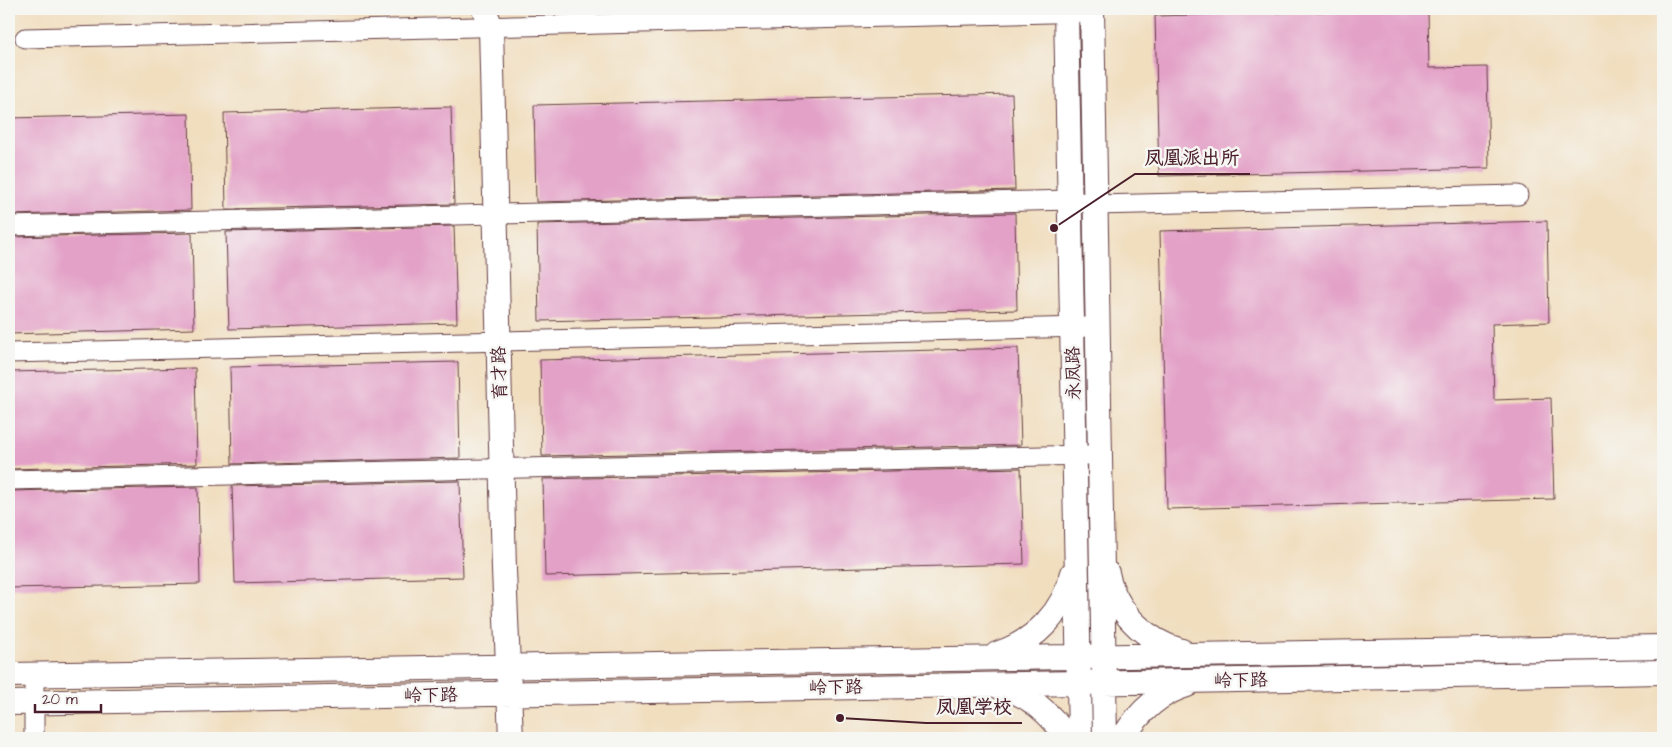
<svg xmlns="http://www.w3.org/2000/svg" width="1672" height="747" font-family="'Architects Daughter','LXGW WenKai TC',sans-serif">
  <rect width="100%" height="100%" fill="#f6f6f2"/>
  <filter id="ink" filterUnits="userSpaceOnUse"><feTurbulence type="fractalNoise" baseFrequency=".02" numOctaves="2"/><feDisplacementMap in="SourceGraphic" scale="10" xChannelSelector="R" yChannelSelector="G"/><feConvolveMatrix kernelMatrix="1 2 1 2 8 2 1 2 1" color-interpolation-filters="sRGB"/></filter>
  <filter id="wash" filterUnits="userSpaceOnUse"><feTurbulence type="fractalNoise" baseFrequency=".0096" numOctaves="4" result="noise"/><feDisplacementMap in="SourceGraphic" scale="20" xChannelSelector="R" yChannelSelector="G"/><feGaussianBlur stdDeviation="1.12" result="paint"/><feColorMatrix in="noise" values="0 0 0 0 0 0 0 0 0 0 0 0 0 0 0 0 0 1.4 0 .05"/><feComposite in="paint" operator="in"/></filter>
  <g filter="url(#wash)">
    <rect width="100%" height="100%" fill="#f1debf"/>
    <g id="blocks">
      <path fill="#e3a1c7" d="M1428,9L1429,68L1487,67L1489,168L1159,176L1155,16Z
        M1012,94L1015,190L536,202L534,105Z
        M451,107L454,204L226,209L224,113Z
        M189,114L191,210L9,215V118Z
        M1015,213L1017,310L539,321L537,224Z
        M1547,221L1549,322L1492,324L1494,400L1551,398L1554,499L1167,509L1160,231Z
        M454,226L457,323L229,329L226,232Z
        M192,233L194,329L9,334V237Z
        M1018,348L1021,445L542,456L540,360Z
        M458,362L460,458L232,464L230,367Z
        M195,368L197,464L9,469V372Z
        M1021,468L1024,564L545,576L543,479Z
        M460,481L463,577L235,583L232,486Z
        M198,487L200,584L9,588V491Z"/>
    </g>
  </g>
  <g filter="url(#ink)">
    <use href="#blocks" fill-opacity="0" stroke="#633c41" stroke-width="1"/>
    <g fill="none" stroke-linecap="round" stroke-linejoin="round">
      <defs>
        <path id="minor" d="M25,38L1092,12
          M9,226L1070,200L1096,205L1518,195
          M9,353L1085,327
          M9,480L1087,455
          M34,675V738"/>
        <path id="tertiary" d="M484,9L491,27L504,570L511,738
          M1066,9L1080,738
          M1092,9L1105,738
          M1107,573C1115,611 1145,641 1182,651
          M997,654C1036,641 1063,612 1073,573
          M9,675L1663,647
          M1000,687C1028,693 1052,715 1067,738
          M9,703L1663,672
          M1123,738C1138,713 1159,693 1187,685"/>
      </defs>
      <use href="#minor" stroke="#633c41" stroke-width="21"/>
      <use href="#tertiary" stroke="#633c41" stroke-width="26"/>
      <use href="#minor" stroke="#fff" stroke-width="19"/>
      <use href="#tertiary" stroke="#fff" stroke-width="24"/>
    </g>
  </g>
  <g text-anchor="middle" stroke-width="5" stroke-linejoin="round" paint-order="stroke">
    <g font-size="18" fill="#4a1f2b" stroke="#f6f6f2">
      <text transform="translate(499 373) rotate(-92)" y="6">育才路</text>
      <text transform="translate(1073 373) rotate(-91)" y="6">永凤路</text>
      <text transform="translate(1241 680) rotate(-1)" y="6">岭下路</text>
      <text transform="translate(836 687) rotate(-1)" y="6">岭下路</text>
      <text transform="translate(431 695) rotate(-1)" y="6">岭下路</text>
    </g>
  </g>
  <path fill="none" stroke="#4a1f2b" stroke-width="2" d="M1054 228L1135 174H1250M840 718L926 723H1022"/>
  <g fill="#4a1f2b" stroke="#f6f6f2" stroke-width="2">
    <circle cx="1054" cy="228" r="5"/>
    <circle cx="840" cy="718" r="5"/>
  </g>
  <g font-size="19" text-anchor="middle" font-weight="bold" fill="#4a1f2b" stroke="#f6f6f2" stroke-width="5" stroke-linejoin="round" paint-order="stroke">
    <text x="1192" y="164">凤凰派出所</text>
    <text x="974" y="713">凤凰学校</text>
  </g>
  <rect width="1672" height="747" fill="none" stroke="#f6f6f2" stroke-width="30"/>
  <path d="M35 704v8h66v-8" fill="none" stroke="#4a1f2b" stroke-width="2.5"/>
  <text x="42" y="704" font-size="15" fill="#4a1f2b" stroke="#f6f6f2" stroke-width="4" paint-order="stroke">20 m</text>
</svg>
